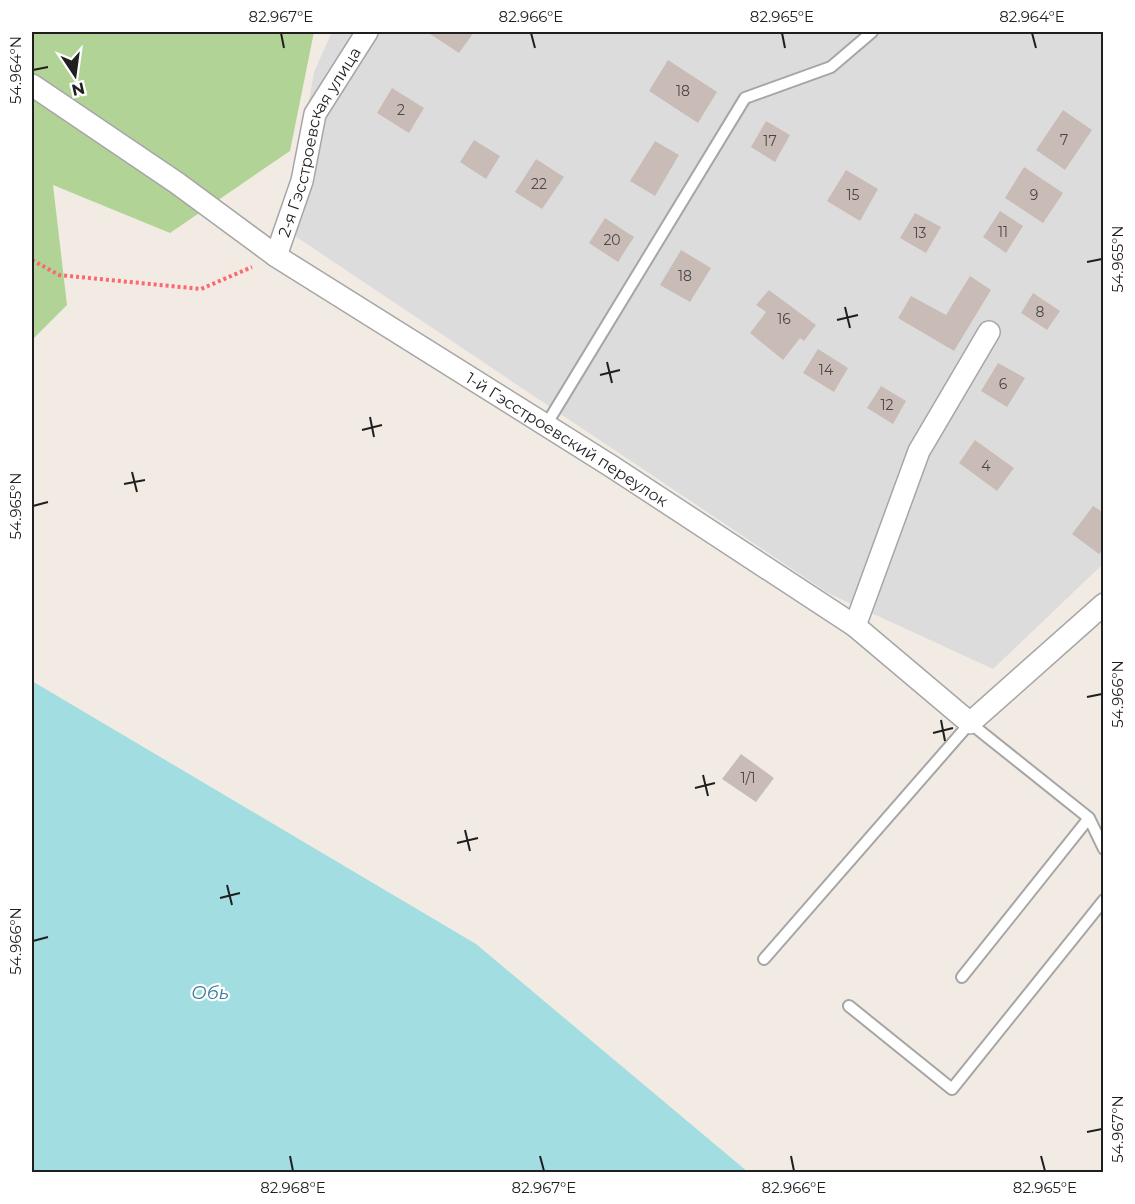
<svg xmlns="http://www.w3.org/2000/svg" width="1135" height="1204" font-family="Montserrat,sans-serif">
  <rect width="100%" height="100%" fill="#f1ebe4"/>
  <path fill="#dddcdc" d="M332,32H1103V564L993,669L828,593L286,230L314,72Z"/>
  <path fill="#b2d396" d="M32,32H314L290,151L170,233L53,185L67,305L32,340Z"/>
  <path fill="#a2dde1" d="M32,681L476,944L748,1172H32Z"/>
  <path fill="#c9bcb7" d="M427,32H474L459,53Z
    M668,60L717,92L698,123L649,91Z
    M392,88L424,108L409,133L377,113Z
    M1063,110L1092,130L1065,170L1036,150Z
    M766,121L790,135L775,162L751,147Z
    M474,140L500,156L486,179L460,162Z
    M655,141L679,155L655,196L630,181Z
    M536,159L564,177L542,209L515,192Z
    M1024,167L1063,193L1043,223L1005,198Z
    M846,170L878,189L860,221L827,201Z
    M1000,211L1023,226L1006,253L983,237Z
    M915,213L941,227L926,253L900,238Z
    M605,218L634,237L618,262L589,243Z
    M681,250L711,268L690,302L660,285Z
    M970,276L991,290L954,351L898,318L911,296L946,315Z
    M769,290L816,325L804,341L800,338L783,360L750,333L766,312L756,305Z
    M1033,293L1060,311L1047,330L1021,313Z
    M818,349L848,368L834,392L803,373Z
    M998,363L1025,378L1007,407L981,391Z
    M881,386L906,401L893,424L867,408Z
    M975,440L1014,468L997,491L959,463Z
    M1093,506L1104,513V548L1099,554L1072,534Z
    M741,754L774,778L756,802L722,779Z"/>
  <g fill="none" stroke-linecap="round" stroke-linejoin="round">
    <defs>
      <path id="lane" d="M546,425L745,98L831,67L872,32
        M1089,818L1104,849
        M764,959L970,723L1089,818L962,977
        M849,1006L952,1089L1104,900"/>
      <g id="street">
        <path id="s1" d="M32,85L177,183L276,256L611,466L855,626L970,723L1104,604"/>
        <path id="s2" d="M276,256L302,181L315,114L367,32"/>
        <path d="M855,626L919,451L989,332"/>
      </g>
    </defs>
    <use href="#lane" stroke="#a6a6a6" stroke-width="14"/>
    <use href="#street" stroke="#a6a6a6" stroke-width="24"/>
    <path stroke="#ff676f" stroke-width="4" stroke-dasharray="3 3" stroke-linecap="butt" d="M32,260L59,275L201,289L252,267"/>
    <use href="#lane" stroke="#fff" stroke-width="10"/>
    <use href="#street" stroke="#fff" stroke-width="21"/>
  </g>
  <path fill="none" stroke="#1f1f1f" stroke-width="2" d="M281,33L284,48M531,33L535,48M782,33L785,48M1032,33L1036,48M33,70L48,67M1087,262L1102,259M845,307L850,328M837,320L858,315M607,362L612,383M600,375L620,370M370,417L374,437M362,430L382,425M132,472L137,492M124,484L145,480M33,506L48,502M1087,697L1102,694M941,720L945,741M933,733L953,728M703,775L708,796M695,788L715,783M465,830L470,851M457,843L478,838M227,885L232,905M220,898L240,893M33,941L48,937M1087,1132L1102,1129M290,1156L293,1171M540,1156L544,1171M791,1156L794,1171M1041,1156L1045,1171"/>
  <g text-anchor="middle" stroke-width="4.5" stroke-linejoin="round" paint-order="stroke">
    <g font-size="14" fill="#4a4645">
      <text x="683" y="96">18</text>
      <text x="401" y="115">2</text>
      <text x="1064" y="145">7</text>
      <text x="770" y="146">17</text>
      <text x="539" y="189">22</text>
      <text x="853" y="200">15</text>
      <text x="1034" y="200">9</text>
      <text x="1003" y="237">11</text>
      <text x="920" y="238">13</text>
      <text x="612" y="245">20</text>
      <text x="685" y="281">18</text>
      <text x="1040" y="317">8</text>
      <text x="784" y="324">16</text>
      <text x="826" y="375">14</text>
      <text x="1003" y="389">6</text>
      <text x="887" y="410">12</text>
      <text x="986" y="471">4</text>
      <text x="748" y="783">1/1</text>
    </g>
    <g font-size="16" fill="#1f1f1f" stroke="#fff">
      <text dy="6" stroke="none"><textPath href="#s2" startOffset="123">2-я Гэсстроевская улица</textPath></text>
      <text dy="6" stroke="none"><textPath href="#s1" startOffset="642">1-й Гэсстроевский переулок</textPath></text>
    </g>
    <g font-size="18" font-style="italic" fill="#3c7c9e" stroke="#fff">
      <text x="210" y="999">Обь</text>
    </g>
  </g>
  <rect width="1135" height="1204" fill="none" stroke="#ffffff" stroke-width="66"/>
  <g transform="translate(75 75) rotate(167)" stroke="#ffffff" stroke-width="4.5" paint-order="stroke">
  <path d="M0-4.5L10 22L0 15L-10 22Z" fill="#1f1f1f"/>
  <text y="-9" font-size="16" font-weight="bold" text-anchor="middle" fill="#1f1f1f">N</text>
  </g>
  <rect x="33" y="33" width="1069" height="1138" fill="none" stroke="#1f1f1f" stroke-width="2"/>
  <g font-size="15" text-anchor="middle" fill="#1f1f1f">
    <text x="281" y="22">82.967°E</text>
    <text x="531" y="22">82.966°E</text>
    <text x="782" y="22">82.965°E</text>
    <text x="1032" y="22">82.964°E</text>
    <text transform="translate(16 70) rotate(-90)" y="5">54.964°N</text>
    <text transform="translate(1118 259) rotate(-90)" y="5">54.965°N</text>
    <text transform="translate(16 506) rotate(-90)" y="5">54.965°N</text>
    <text transform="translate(1118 694) rotate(-90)" y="5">54.966°N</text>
    <text transform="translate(16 941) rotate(-90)" y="5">54.966°N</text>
    <text transform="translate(1118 1129) rotate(-90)" y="5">54.967°N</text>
    <text x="293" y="1193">82.968°E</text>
    <text x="544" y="1193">82.967°E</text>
    <text x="794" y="1193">82.966°E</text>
    <text x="1045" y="1193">82.965°E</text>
  </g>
</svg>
